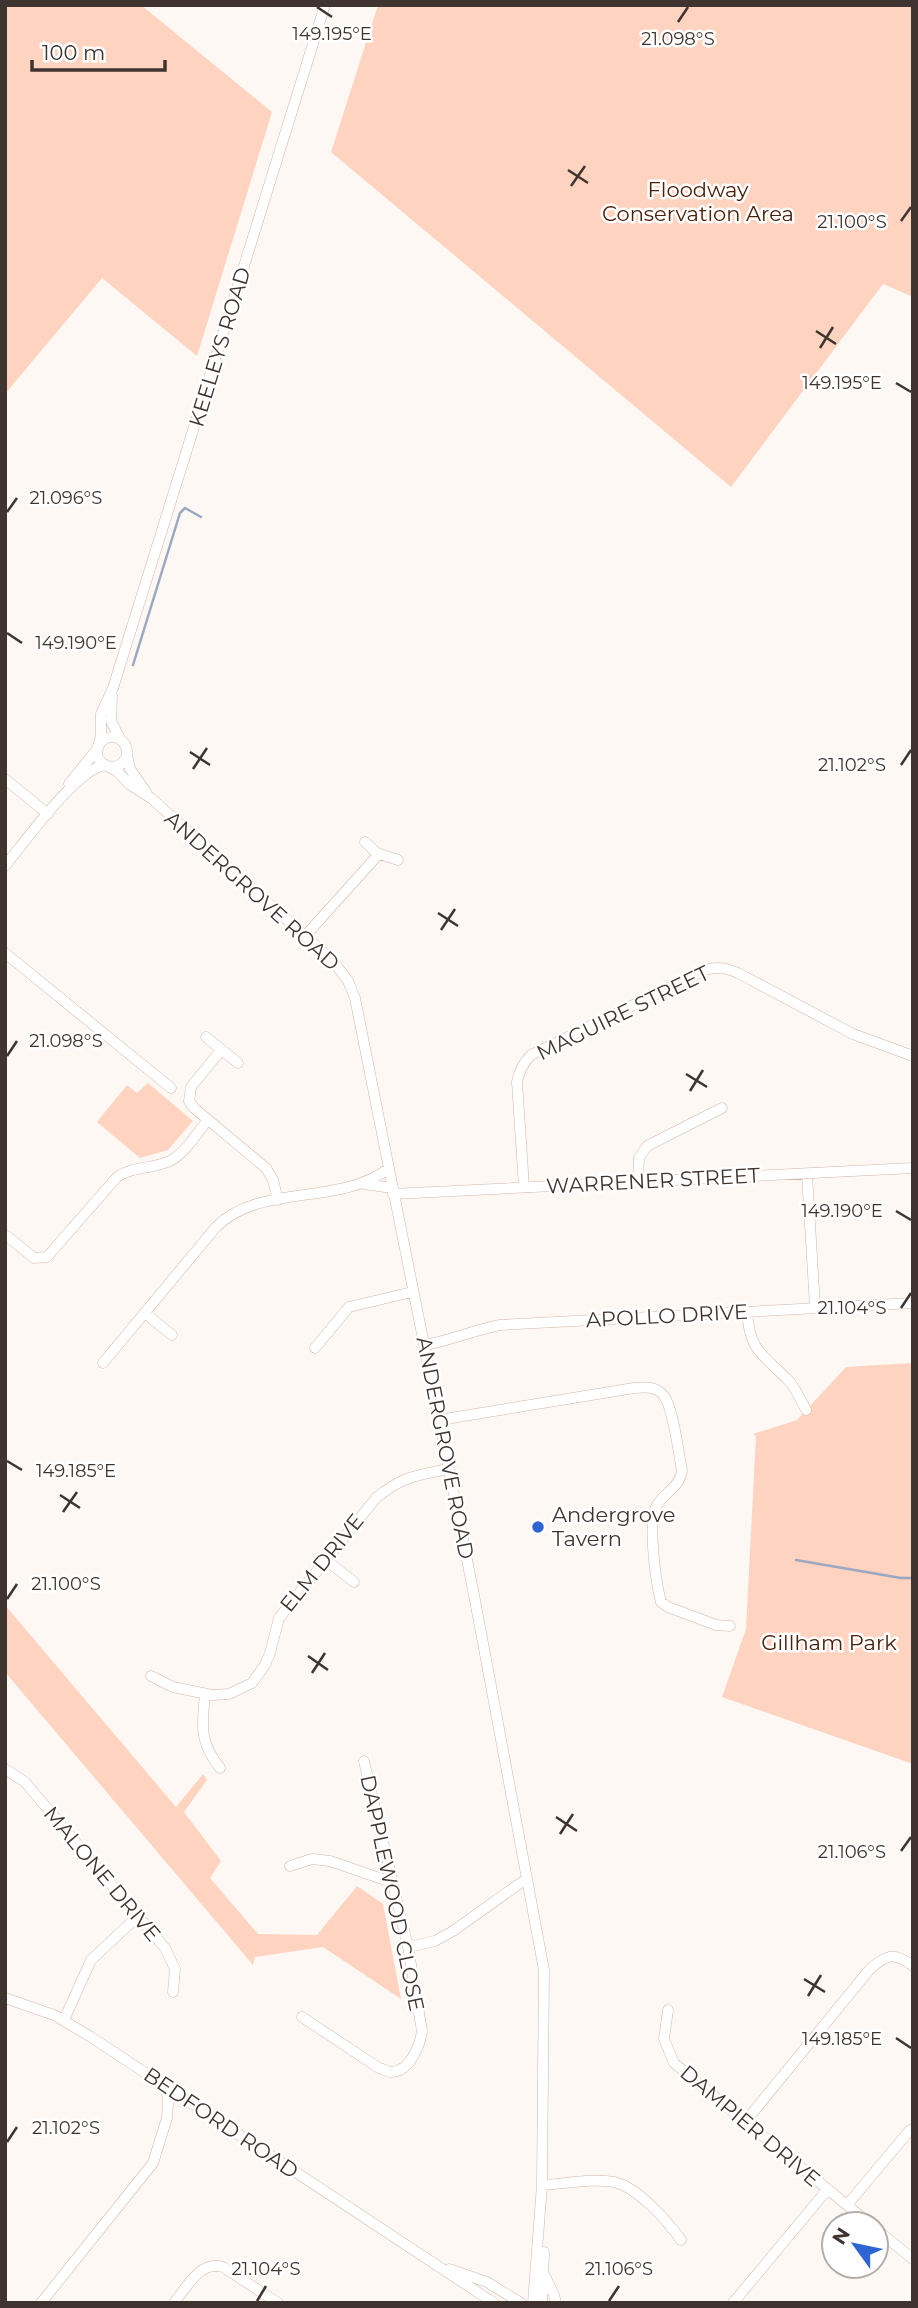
<svg xmlns="http://www.w3.org/2000/svg" width="918" height="2308" font-family="Montserrat,sans-serif">
  <rect width="100%" height="100%" fill="#fef8f5"/>
  <path fill="#fed3c0" d="M5,5H141L272,112L197,356L102,278L5,394Z
    M378,5H913V297L883,284L731,487L331,152Z
    M148,1083L193,1121L168,1150L140,1158L97,1122L127,1085L137,1093Z
    M913,1363V1764L722,1697L746,1629L756,1436L753,1434L797,1420L846,1367Z
    M5,1605L176,1807L203,1774L207,1780L184,1812L221,1861L210,1878L258,1934L317,1935L357,1886L383,1904L401,1999L323,1947L255,1957L253,1965L5,1672Z"/>
  <g fill="none" stroke-linecap="round" stroke-linejoin="round">
    <path stroke="#9ba8c1" stroke-width="2.5" d="M133,665L180,513L185,508L201,517
      M796,1560L901,1578H913"/>
    <defs>
      <path id="minor" d="M112,695L111,721L120,739
        M97 752a15 15 0 1 1 30 0a15 15 0 1 1-30 0Z
        M98,746L101,736V714L113,688L325,5
        M127,754L130,769L146,792
        M107,766L117,771L129,784L151,798L334,962L348,981L355,998L474,1595L544,1970L542,2185L533,2303
        M5,779L48,814
        M69,784L98,748
        M365,842L377,853L398,860
        M5,866C24,843 78,767 106,765
        M305,936L379,854
        M5,953L171,1088
        M206,1037L238,1063
        M221,1050L191,1087L189,1101L194,1108L266,1168L273,1180L278,1200
        M807,1174L815,1307
        M638,1181L639,1158L647,1146L722,1108
        M364,1184L392,1188
        M524,1187L517,1082C519,1071 523,1063 531,1055L705,970C718,966 726,968 738,973L853,1034L913,1056
        M393,1194L913,1168
        M7,1236L34,1258L47,1257L117,1177C133,1166 153,1169 170,1161C185,1154 197,1132 208,1120
        M747,1312C750,1353 763,1354 789,1381C796,1389 801,1400 806,1410
        M145,1313L172,1335
        M425,1345C452,1340 474,1330 500,1325L913,1303
        M315,1348L349,1307L412,1292
        M103,1363L216,1227C260,1183 339,1206 388,1169
        M439,1420L634,1388C644,1387 657,1386 664,1396C673,1407 679,1455 682,1471C679,1488 665,1492 657,1505C647,1521 656,1583 661,1602L668,1607L716,1625L730,1626
        M326,1560L354,1582
        M151,1676L173,1687L212,1695L229,1694L252,1683L265,1665L270,1653L279,1618L376,1498C403,1476 415,1476 448,1469
        M205,1694C202,1725 199,1742 220,1768
        M5,1769L25,1782L165,1948L175,1969L173,1992
        M290,1866L312,1859L330,1861L391,1882
        M408,1947L435,1941L453,1931L526,1879
        M5,1998L54,2015L91,2037L494,2303
        M668,2010L664,2039L674,2063L870,2224
        M302,2017L379,2068C380,2068 389,2072 390,2072C409,2073 420,2046 422,2031L408,1947L364,1761
        M64,2020L91,1960L137,1917
        M745,2122L870,1969C887,1954 894,1952 913,1966
        M542,2185C566,2184 590,2178 614,2182C638,2187 668,2222 681,2240
        M847,2205L910,2130
        M876,2229L913,2259
        M449,2269L487,2282L521,2303
        M545,2276L554,2295L556,2303
        M41,2303L153,2163L167,2118L168,2103L167,2094L161,2084
        M174,2303C187,2287 200,2260 223,2267L278,2303
        M542,2303L544,2252
        M733,2303L827,2190"/>
    </defs>
    <use href="#minor" stroke="#d1b5a9" stroke-width="11"/>
    <use href="#minor" stroke="#fff" stroke-width="10"/>
  </g>
  <path fill="none" stroke="#3f342f" stroke-width="2.5" d="M317,7L332,17M678,22L688,7M568,170L588,183M571,186L585,166M901,221L911,207M816,331L836,344M820,348L833,327M896,383L911,392M7,512L17,498M7,633L22,643M190,752L210,765M901,765L911,750M193,769L207,748M438,913L458,926M441,930L455,909M7,1056L17,1041M686,1074L707,1087M690,1091L703,1070M896,1211L911,1220M901,1308L911,1293M7,1461L22,1470M60,1495L80,1508M63,1512L77,1492M7,1599L17,1584M308,1656L328,1670M312,1673L325,1653M556,1817L577,1831M560,1834L573,1814M901,1851L911,1837M804,1979L825,1992M808,1996L821,1975M896,2038L911,2048M7,2142L17,2127M257,2301L266,2286M609,2301L619,2286"/>
  <circle fill="#2d65d3" stroke="#fff" stroke-width="2.5" cx="538" cy="1527" r="7"/>
  <g text-anchor="middle" stroke-width="5" stroke-linejoin="round" paint-order="stroke">
    <g font-size="21" fill="#4d2009" stroke="#fff">
      <text x="698" y="197">Floodway<tspan x="698" dy="24">Conservation Area</tspan></text>
      <text x="829" y="1650">Gillham Park</text>
    </g>
    <g font-size="21" fill="#3f342f" stroke="#fff">
      <text transform="translate(220 347) rotate(-73)" y="7">KEELEYS ROAD</text>
      <text transform="translate(252 891) rotate(42)" y="7">ANDERGROVE ROAD</text>
      <text transform="translate(623 1013) rotate(-26)" y="7">MAGUIRE STREET</text>
      <text transform="translate(653 1181) rotate(-3)" y="7">WARRENER STREET</text>
      <text transform="translate(667 1316) rotate(-3)" y="7">APOLLO DRIVE</text>
      <text transform="translate(445 1448) rotate(79)" y="7">ANDERGROVE ROAD</text>
      <text transform="translate(322 1563) rotate(-51)" y="7">ELM DRIVE</text>
      <text transform="translate(102 1874) rotate(50)" y="7">MALONE DRIVE</text>
      <text transform="translate(392 1893) rotate(78)" y="7">DAPPLEWOOD CLOSE</text>
      <text transform="translate(221 2123) rotate(34)" y="7">BEDFORD ROAD</text>
      <text transform="translate(750 2126) rotate(40)" y="7">DAMPIER DRIVE</text>
    </g>
    <g font-size="21" fill="#3f342f" stroke="#fff" text-anchor="start">
      <text x="552" y="1522">Andergrove<tspan x="552" dy="24">Tavern</tspan></text>
    </g>
  </g>
  <g font-size="18" text-anchor="middle" fill="#3f342f" stroke="#fff" stroke-width="5" stroke-linejoin="round" paint-order="stroke">
    <text x="332" y="40">149.195°E</text>
    <text x="678" y="45">21.098°S</text>
    <text x="852" y="228">21.100°S</text>
    <text x="842" y="389">149.195°E</text>
    <text x="66" y="504">21.096°S</text>
    <text x="76" y="649">149.190°E</text>
    <text x="852" y="771">21.102°S</text>
    <text x="66" y="1047">21.098°S</text>
    <text x="842" y="1217">149.190°E</text>
    <text x="852" y="1314">21.104°S</text>
    <text x="76" y="1477">149.185°E</text>
    <text x="66" y="1590">21.100°S</text>
    <text x="852" y="1858">21.106°S</text>
    <text x="842" y="2045">149.185°E</text>
    <text x="66" y="2134">21.102°S</text>
    <text x="266" y="2275">21.104°S</text>
    <text x="619" y="2275">21.106°S</text>
  </g>
  <rect width="918" height="2308" fill="none" stroke="#3f342f" stroke-width="14"/>
  <g transform="translate(855 2245) rotate(303)"><circle r="33" fill="#ffffff" stroke="#b2aeac" stroke-width="2"/>
  <path d="M0-5L12 26L0 18L-12 26Z" fill="#2d65d3"/>
  <text y="-10" font-size="19" font-weight="bold" text-anchor="middle" fill="#3f342f">N</text>
  </g>
  <path d="M32 60v10h133v-10" fill="none" stroke="#3f342f" stroke-width="3.5"/>
  <text x="42" y="60" font-size="21" fill="#3f342f" stroke="#ffffff" stroke-width="5" paint-order="stroke">100 m</text>
</svg>
